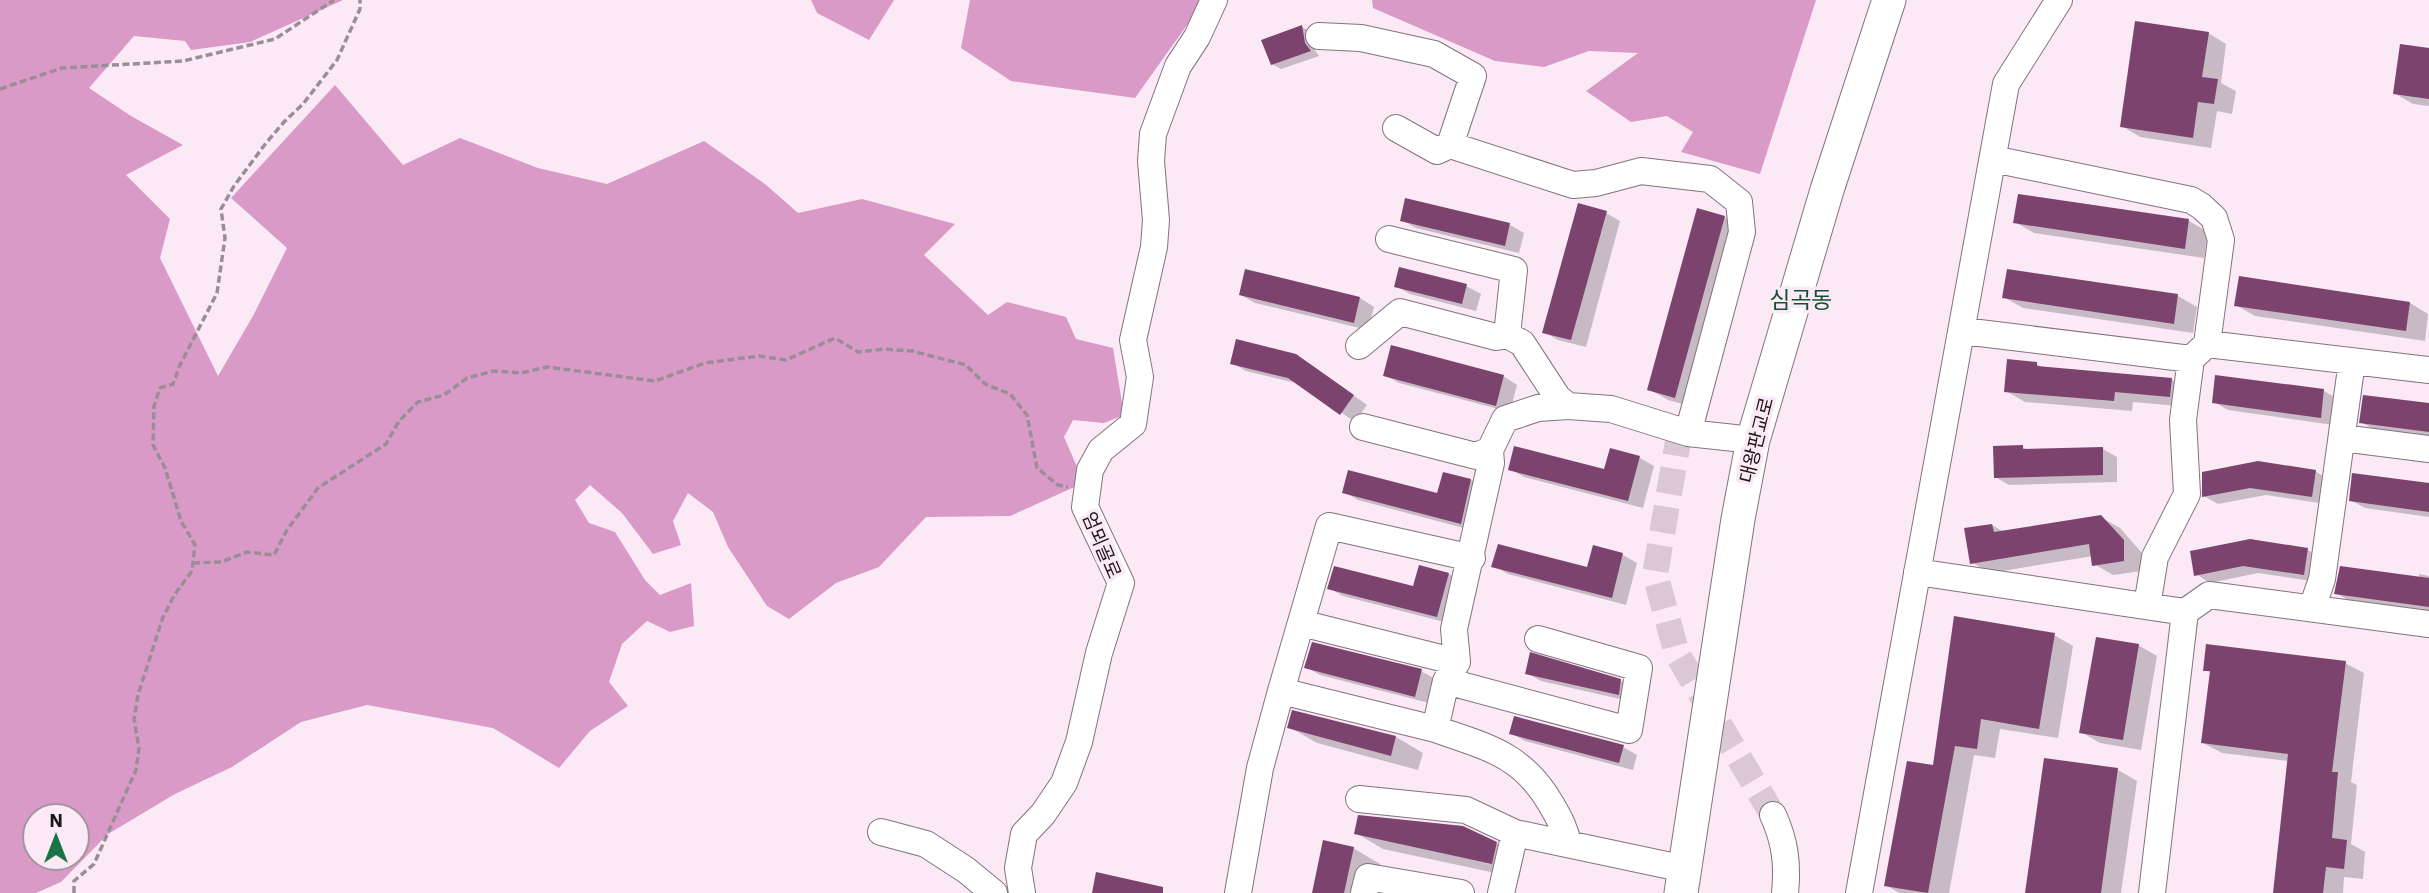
<svg xmlns="http://www.w3.org/2000/svg" width="2429" height="893" font-family="'IBM Plex Sans','Noto Sans KR',sans-serif">
  <rect width="100%" height="100%" fill="#fbe9f5"/>
  <path fill="#d99ac8" fill-rule="evenodd" d="M0,0H343L250,42L191,50L185,41L134,36L89,88L131,116L183,145L126,175L170,219L160,258L218,376L253,316L287,248L231,198L335,85L403,165L460,138L538,168L607,184L704,141L765,184L798,213L862,199L955,224L924,255L988,315L1007,302L1066,317L1076,339L1113,348L1124,415L1104,423L1073,420L1064,437L1078,469L1079,485L1010,516L926,517L879,567L836,583L789,619L767,606L728,547L713,512L688,493L673,521L681,545L653,554L622,513L590,485L575,500L589,523L615,532L645,580L660,595L691,583L694,626L670,632L647,621L622,644L609,682L628,706L590,731L559,768L493,728L367,705L301,722L232,767L175,794L108,834L61,882L36,893H0ZM35,816H77V858H35Z
    M811,0H894L869,40L817,13Z
    M970,0H1202V4L1135,98L1011,81L961,48Z
    M1372,0H1816L1760,174L1681,152L1693,132L1667,116L1631,122L1586,91L1638,53L1589,51L1544,67L1495,61L1373,8Z"/>
  <path fill="#0003" d="M1302,27L1311,32L1314,49L1319,56L1281,69L1272,64Z
    M2208,33L2226,44L2221,83L2236,91L2232,114L2217,111L2211,148L2140,137L2122,126Z
    M2429,50V106L2413,104L2394,93Z
    M2019,196L2189,221L2208,232L2204,258L2034,233L2015,222Z
    M1407,200L1510,225L1524,233L1519,253L1416,228L1402,220Z
    M1606,213L1620,221L1586,347L1558,340L1544,332Z
    M1724,217L1743,228L1694,407L1668,400L1649,389Z
    M1246,271L1360,298L1374,307L1368,330L1255,303L1241,295Z
    M2008,271L2178,296L2197,307L2193,333L2023,308L2004,297Z
    M1396,286H1466L1481,294L1476,311L1410,294Z
    M2410,303L2428,314L2425,341L2255,316L2236,305Z
    M1232,363L1310,364L1367,405L1355,422L1300,384L1246,371Z
    M2037,364L2045,369L2172,380L2191,391L2189,407L2133,402L2132,411L2025,402L2006,391Z
    M1385,375L1503,376L1517,385L1510,412L1399,383Z
    M2324,391L2338,399L2334,425L2228,410L2214,402Z
    M2429,405V437L2375,430L2361,422Z
    M2022,447L2029,450L2103,449L2117,457V482L2009,485L1995,477Z
    M1611,450L1640,458L1654,466L1643,508L1524,477L1510,469L1605,472Z
    M2315,471L2329,480L2326,504L2266,495L2218,504L2204,496Z
    M1471,480L1485,489L1475,531L1358,500L1344,492L1439,495Z
    M2429,481V517L2365,508L2350,500L2428,485Z
    M2100,517L2120,528L2142,553V571L2113,575L2094,564L2093,556L1990,573L1971,562L1992,525L2004,532Z
    M1594,548L1623,555L1637,563L1626,605L1508,574L1494,566L1588,569Z
    M2308,550L2322,558L2318,582L2258,573L2210,583L2196,574Z
    M1449,574L1463,582L1452,624L1343,596L1329,588L1414,589Z
    M2419,574L2429,576V612L2350,601L2336,593L2419,578Z
    M2054,635L2073,646L2058,738L2000,729L1995,758L1974,755L1949,893H1899L1886,885L1934,767Z
    M2138,645L2157,656L2141,750L2100,743L2081,732Z
    M2345,663L2364,673L2351,782L2357,785L2351,844L2365,852L2363,879L2344,877L2343,893H2275L2289,761L2222,753L2203,743L2212,673L2205,670Z
    M1306,667L1421,671L1435,679L1429,703L1320,675Z
    M1527,673L1621,681L1635,689L1633,702L1541,681Z
    M1289,727L1396,737L1423,753L1418,770L1317,743Z
    M1511,733L1623,747L1637,755L1633,770L1525,741Z
    M2046,760L2118,770L2137,781L2121,893H2026Z
    M1356,833L1496,843L1523,859L1519,878L1383,849Z
    M1353,848L1380,864L1374,893H1314Z"/>
  <path fill="#7b436d" d="M2135,21L2209,32L2202,77L2218,79L2214,104L2198,102L2193,138L2120,127Z
    M1302,25L1305,43L1311,51L1271,65L1261,40Z
    M2400,44L2429,48V99L2393,94Z
    M2018,194L2189,219L2185,249L2013,223Z
    M1405,198L1510,223L1505,246L1400,221Z
    M1578,203L1607,211L1571,340L1542,333Z
    M1697,208L1725,216L1675,398L1647,390Z
    M1399,267L1467,284L1462,304L1394,287Z
    M1245,269L1360,297L1354,323L1239,295Z
    M2007,269L2178,294L2174,324L2002,298Z
    M2239,276L2410,302L2406,331L2234,306Z
    M1236,339L1296,354L1354,395L1340,415L1288,378L1230,364Z
    M1391,345L1504,375L1496,406L1383,376Z
    M2007,359L2037,362V366L2172,378L2170,397L2115,392L2114,401L2004,392Z
    M2215,375L2324,389L2321,418L2212,403Z
    M2363,395L2429,403V432L2359,423Z
    M2023,445V449L2103,447V475L1994,478L1993,446Z
    M1514,446L1604,469L1610,448L1640,456L1628,501L1508,470Z
    M2258,461L2316,470L2312,497L2250,488L2202,497V472Z
    M1348,470L1437,493L1443,472L1471,479L1461,524L1342,493Z
    M2352,473L2429,483V512L2349,501Z
    M2101,515L2124,540V561L2092,566L2089,544L1970,564L1964,528L1992,524L1994,532Z
    M2250,539L2308,548L2304,575L2243,566L2194,576L2190,551Z
    M1498,544L1587,567L1593,545L1623,553L1612,598L1491,567Z
    M1419,565L1449,573L1437,617L1327,589L1334,566L1413,586Z
    M2340,566L2429,578V607L2334,594Z
    M1954,616L2055,633L2039,729L1981,719L1977,749L1955,746L1928,893L1884,886L1907,761L1933,765Z
    M2096,637L2139,644L2123,740L2079,733Z
    M1312,642L1422,669L1415,697L1304,668Z
    M2206,644L2346,661L2332,772H2338L2332,838L2347,840L2344,869L2326,867L2323,893H2273L2288,754L2201,743L2210,671H2203Z
    M1530,652L1621,679L1619,695L1525,674Z
    M1292,710L1396,736L1391,756L1287,728Z
    M1514,716L1624,745L1619,763L1509,734Z
    M2044,758L2118,768L2101,893H2025Z
    M1358,815L1463,826L1497,842L1492,864L1354,834Z
    M1323,840L1354,847L1344,893H1312Z
    M1096,872L1163,887V893H1092Z"/>
  <g fill="none" stroke-linecap="round" stroke-linejoin="round">
    <path stroke="#dac9d4" stroke-width="26" stroke-dasharray="26 13" stroke-linecap="butt" d="M1680,430L1655,574L1677,654L1773,815"/>
    <defs>
      <path id="minor" d="M1319,36L1361,38L1434,54L1473,76L1450,145L1573,185L1596,183L1641,171L1710,179L1739,202L1742,232L1688,433
        M1396,128L1437,151L1450,145
        M1993,159L2191,200L2201,206L2214,218L2221,240L2207,344
        M1389,239L1514,270L1507,335L1522,343L1558,398L1568,406
        M1963,331L2191,359L2207,344L2429,370
        M1359,346L1400,312L1496,337L1507,335
        M1363,427L1476,456L1490,450L1505,419L1538,408L1568,406L1611,409L1688,433L1753,440
        M2342,438L2429,449
        M1917,572L2185,612L2152,893
        M2147,606L2155,557L2187,494L2183,420L2191,359
        M2312,608L2322,579L2352,361
        M2185,612L2209,595L2429,624
        M1301,623L1457,662
        M1446,681L1629,730L1639,668L1538,639
        M1281,691L1329,526L1472,558
        M1435,729C1487,747 1522,754 1551,804C1559,818 1565,828 1568,844
        M1359,799L1466,810L1515,833L1685,869
        M1773,815C1785,841 1788,864 1785,893
        M881,832L926,844L966,870L994,893
        M1022,893L1018,868L1024,834L1043,814L1064,783L1079,742L1099,653L1121,583L1085,507L1090,470L1101,450L1133,424L1140,377L1133,340L1154,247L1156,220L1151,161L1153,134L1178,66L1197,37L1214,0
        M1238,893L1260,768L1281,691L1435,729L1446,681L1457,662L1454,629L1491,463L1490,450
        M1364,893L1368,877L1461,893
        M1501,893L1515,833
        M1859,893L2006,84L2059,0"/>
      <path id="major" d="M1681,893L1738,519L1753,440L1827,190L1889,0"/>
    </defs>
    <use href="#minor" stroke="#82737d" stroke-width="28"/>
    <use href="#major" stroke="#82737d" stroke-width="35"/>
    <path stroke="#9a8d96" stroke-width="3.5" stroke-dasharray="7 3.5" stroke-linecap="butt" d="M0,89L62,68L183,61L275,39L334,0
      M193,563L221,562L247,552L274,555L287,530L318,488L386,444L399,421L418,402L444,395L467,378L494,371L521,373L547,367L655,381L705,363L759,356L786,360L835,338L858,352L884,349L912,351L966,365L985,384L1010,394L1027,415L1037,468L1058,485L1068,487
      M74,893V881L94,864L136,770L139,748L134,719L138,695L163,617L175,594L192,571L195,545L181,521L165,468L153,445L154,406L160,388L173,384L180,365L217,293L225,238L221,209L234,186L266,143L284,122L303,104L337,60L360,9V0"/>
    <use href="#minor" stroke="#fff" stroke-width="26"/>
    <use href="#major" stroke="#fff" stroke-width="33"/>
  </g>
  <g text-anchor="middle" stroke-width="7" stroke-linejoin="round" paint-order="stroke">
    <g font-size="19" fill="#1c161b" stroke="#fbe9f5">
      <text transform="translate(1756 440) rotate(-76)" y="7">대왕판교로</text>
      <text transform="translate(1102 545) rotate(67)" y="7">엄뫼골로</text>
    </g>
    <g font-size="23" fill="#155133" stroke="#fbe9f5">
      <text x="1801" y="308">심곡동</text>
    </g>
  </g>
  <g transform="translate(56 837)"><circle r="33" fill="#fbe9f5" stroke="#a2959e" stroke-width="2"/>
  <path d="M0-5L12 26L0 18L-12 26Z" fill="#187347"/>
  <text y="-10" font-size="19" font-weight="bold" text-anchor="middle" fill="#1c161b">N</text>
  </g>
</svg>
